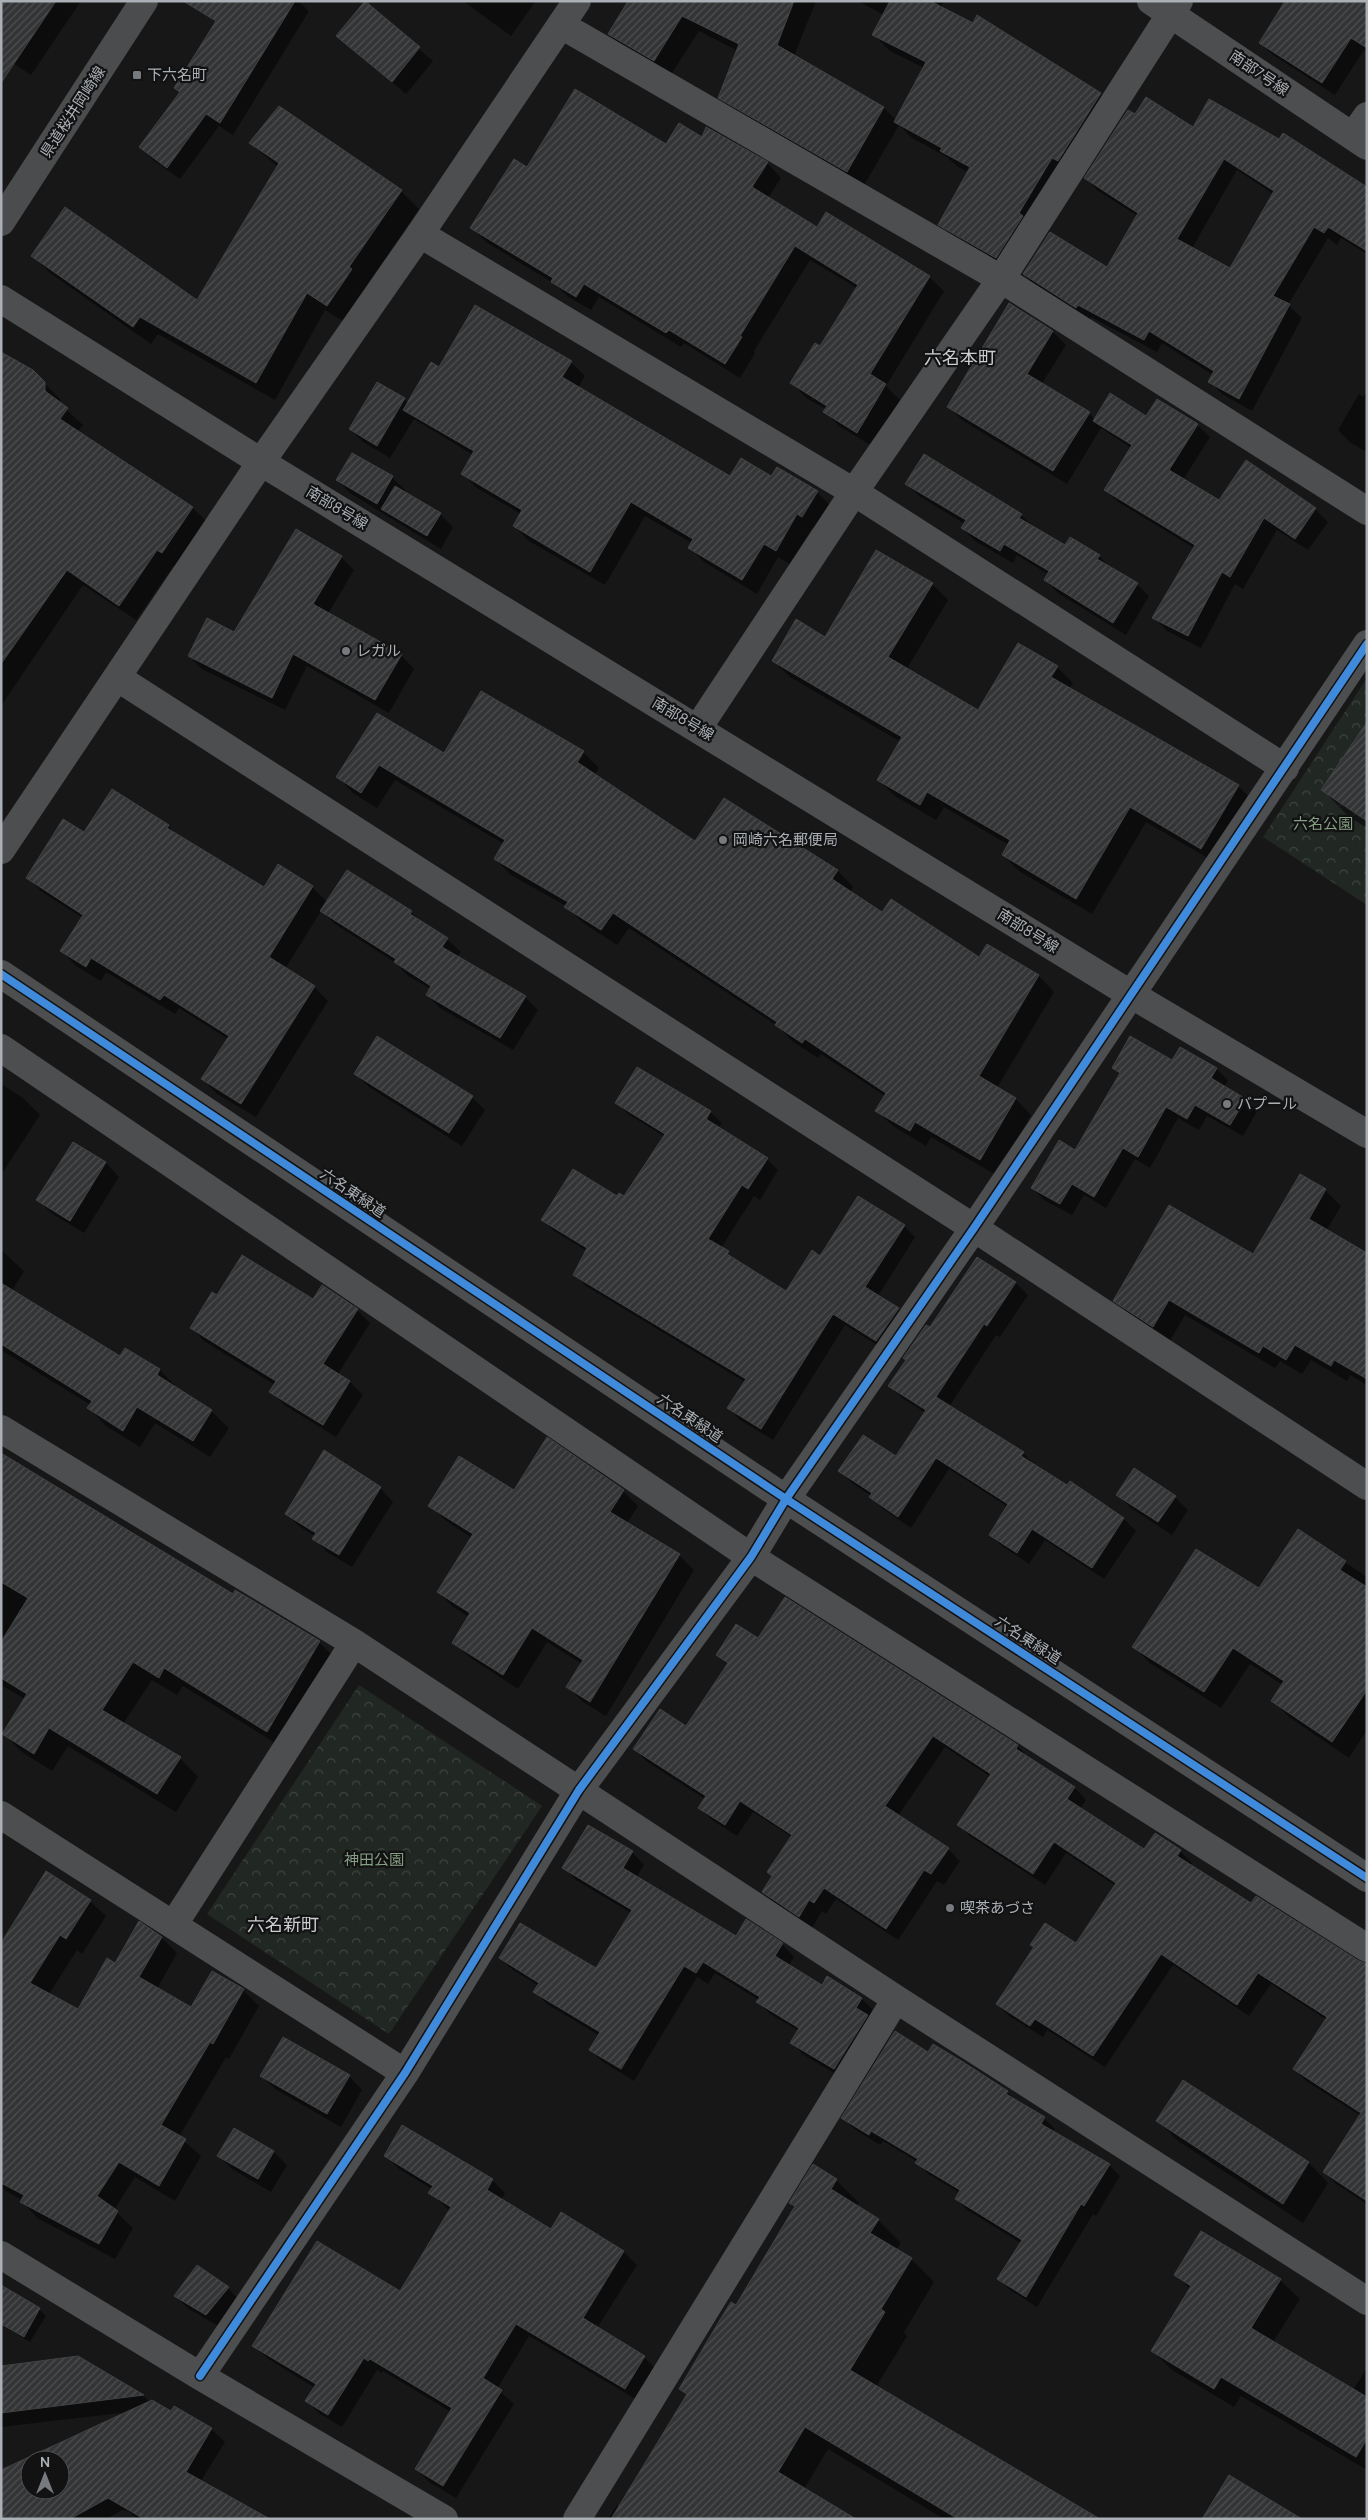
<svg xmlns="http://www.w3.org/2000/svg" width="1368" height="2520" font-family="Manrope,'Noto Sans JP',sans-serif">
  <defs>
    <pattern id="park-crowns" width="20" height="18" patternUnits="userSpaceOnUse" patternTransform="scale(1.25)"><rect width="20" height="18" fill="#212722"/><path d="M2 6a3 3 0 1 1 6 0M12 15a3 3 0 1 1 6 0" fill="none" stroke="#3f4440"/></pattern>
    <pattern id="building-hatch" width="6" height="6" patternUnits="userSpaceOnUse" patternTransform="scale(1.25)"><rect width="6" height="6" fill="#333435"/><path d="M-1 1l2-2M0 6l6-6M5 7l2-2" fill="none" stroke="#4e4f50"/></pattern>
  </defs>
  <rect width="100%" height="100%" fill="#171718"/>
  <path fill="url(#park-crowns)" d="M1367,678V905L1263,837Z
    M359,1685L542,1806L389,2034L207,1914Z"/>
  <path fill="#0007" fill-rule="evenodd" d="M1,1H81L31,75L1,55Z
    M219,1H298L309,11L233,135L219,126L180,179L153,160L141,147L181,93L175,88L217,23L210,16Z
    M463,1H535V2L511,36Z
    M662,1H816L794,56L884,108L897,121L924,68L890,51L874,35L884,15L858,1H944L940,8L973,24L978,17L1101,94L1116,110L1012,273L955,240L940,224L968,172L958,167L947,157L912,138L899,125L863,187L735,113L719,97L738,51L699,31L670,76L625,49L609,34Z
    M1367,1V52L1364,50L1335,95L1273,55L1260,43Z
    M365,3L433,61L406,94L338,36Z
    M1135,116L1193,128L1367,192V254L1341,238L1337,245L1328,238L1288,305L1302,318L1252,411L1222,394L1210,381L1213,375L1162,343L1157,352L1091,317L1089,320L1037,287L1024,274L1107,268L1138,216L1098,191L1086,178ZM1237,170L1273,194L1230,270L1192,248Z
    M703,139L767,163L781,178L768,198L817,228L826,214L929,277L944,291L886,386L900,400L872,446L839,426L825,412L826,409L806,398L792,383L820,348L857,288L810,260L754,351L755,353L740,378L684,343L681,347L599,297L591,310L567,296L555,284L486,242L471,227L527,168Z
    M250,143L401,191L419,209L367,285L370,288L346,323L325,310L275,400L158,334L151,344L50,273L32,255L197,302L278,167Z
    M1053,332L1066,345L1041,385L1089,413L1095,420L1147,418L1197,425L1210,437L1183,480L1219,502L1315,509L1328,522L1308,550L1277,530L1243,589L1235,584L1201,648L1167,631L1154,618L1194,548L1118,502L1106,490L1131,448L1101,428L1067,484L962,420L949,407Z
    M571,362L585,376L578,388L731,478H772L817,492L831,506L817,531L812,528L790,564L778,557L757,594L704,562L690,548L692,543L645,516L605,585L529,541L514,526L521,514L477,488L462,473L473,455L414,419L390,458L363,442L350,429L404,399L408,403L440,368Z
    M32,371L60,399V404L83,425L77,432L193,508L209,524L178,568L174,565L136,620L83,585L1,706V555Z
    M1367,391V452L1351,443L1338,430L1359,394L1363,397Z
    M352,454L392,477L406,491L404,493L440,514L453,527L441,549L350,493L337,480Z
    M907,484L1021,515L1034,527L1066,547L1099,556L1112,569L1137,584L1149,596L1126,635L1058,593L1045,580L1049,575L1017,555L1013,563L975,541L962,528L965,524L919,496Z
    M341,557L354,570L328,614L401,655L414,669L389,713L307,666L285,710L202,669L189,656L234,634Z
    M932,584L948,600L906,670L979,711L1057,667L1073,683L1069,689L1238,786L1254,802L1218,864L1146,822L1092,914L1019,871L1003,855L1009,845L944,807L936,820L895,796L879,780L901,742L790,677L773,661L826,638Z
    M378,714L445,755L583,752L599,768L594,775L696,842L724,800L838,871L853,887L850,892L883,914L980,959L987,946L1039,976L1054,992L997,1088L1016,1099L1031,1115L996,1175L931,1137L926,1146L893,1126L877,1111L885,1096L821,1054L818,1058L792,1041L779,1027L629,928L617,945L582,922L566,906L511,875L495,859L504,844L395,780L377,808L353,793L338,777ZM580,755H583L575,768L573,767Z
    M1367,724V828L1348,816L1323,790Z
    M168,826L178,836L264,888L278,866L312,887L327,902L411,912L425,925L447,939L461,952L457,957L525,997L538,1010L513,1050L440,1008L427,995L431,989L408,976L396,963L335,924L321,911L285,969L314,987L328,1001L256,1117L217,1094L203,1079L228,1039L179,1008L175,1014L106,972L101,981L76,966L62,951L83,918L42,892L28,878L85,834Z
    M1172,1062L1216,1069L1228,1080L1224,1087L1245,1100L1257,1111L1243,1136L1207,1116L1199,1130L1178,1118L1150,1168L1135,1159L1106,1208L1084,1195L1072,1215L1044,1200L1032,1188L1075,1152L1121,1076L1113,1068Z
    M355,1074L472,1097L485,1110L462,1146L369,1087Z
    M1,1084L22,1097L40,1115L1,1175Z
    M616,1102L710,1112L722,1123L718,1128L767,1159L778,1170L760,1200L754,1196L721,1248L739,1264L786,1293L820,1257L904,1226L915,1237L878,1296L899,1309L910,1320L888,1352L845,1325L773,1440L740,1420L729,1408L745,1382L586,1286L575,1274L587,1251L554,1231L543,1220L617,1197L625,1198L665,1137L628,1114Z
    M73,1143L106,1163L119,1177L84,1233L51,1213L38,1200Z
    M1300,1176L1325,1190L1341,1206L1326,1231L1367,1254V1385L1350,1375L1347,1381L1311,1360L1302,1374L1280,1361L1275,1368L1185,1315L1169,1342L1130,1316L1115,1300L1254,1255Z
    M1,1250L24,1271L12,1291L120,1358L126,1350L160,1370L177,1388L211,1411L229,1428L210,1457L155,1423L140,1447L106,1426L89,1408L91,1405L1,1350Z
    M978,1258L1016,1283L1028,1295L1000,1337L996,1335L949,1407L1023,1453L1035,1465L1067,1487L1070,1483L1124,1519L1136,1531L1104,1579L1045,1540L1029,1564L1002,1546L990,1534L1008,1507L949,1469L911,1528L883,1509L871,1496L852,1483L840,1471L896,1458L926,1413L902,1398L890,1386Z
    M217,1297L313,1300L357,1310L370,1323L338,1374L350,1382L363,1395L336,1437L284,1405L271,1391L275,1385L204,1341L191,1327Z
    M1,1454L233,1596L319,1642L337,1660L285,1749L183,1686L177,1695L152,1680L123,1724L180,1758L198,1777L176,1812L68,1746L52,1771L22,1752L4,1734L25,1699L1,1685Z
    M380,1488L393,1502L352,1567L327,1552L314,1538L315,1536L300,1527L286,1513Z
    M623,1491L638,1506L627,1523L679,1555L694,1570L606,1716L583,1702L568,1687L582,1664L547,1642L518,1689L469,1657L454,1642L469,1617L453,1607L438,1592L472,1538L445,1520L430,1505L514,1492Z
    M1118,1495L1175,1497L1188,1510L1172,1535L1131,1508Z
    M1299,1531L1367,1577V1730L1349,1758L1289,1717L1273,1701L1283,1685L1250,1664L1221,1708L1150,1663L1134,1647L1260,1590Z
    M785,1599L1018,1746L1029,1759L1075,1788L1086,1800L1080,1809L1145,1851H1180L1192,1863L1190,1866L1251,1905L1358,1962L1367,1965V2204L1336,2184L1324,2172L1361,2116L1306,2081L1294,2069L1327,2020L1271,1984L1249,2016L1173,1965L1105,2067L1047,2030L1043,2037L1009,2016L997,2004L1076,1945L1116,1886L1066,1853L1045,1885L971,1837L959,1825L991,1777L945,1747L898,1816L948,1849L960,1861L944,1885L937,1881L898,1940L836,1899L826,1914L822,1911L812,1928L776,1904L764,1892L792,1837L753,1812L737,1836L712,1820L700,1808L705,1799L646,1761L635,1749L687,1727L728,1665L717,1655L758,1639Z
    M589,1826L632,1852L644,1865L636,1878L736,1938L782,1944L794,1957L788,1966L822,1987L827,1978L862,1999L874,2011L847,2081L804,2055L792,2043L799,2031L770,2014L758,2002L759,2000L715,1973L708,1984L697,1977L634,2081L603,2062L591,2050L600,2036L547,2004L535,1992L539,1986L513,1970L500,1958L596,1970L631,1913L576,1880L564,1868Z
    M1,1833L4,1837L1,1841Z
    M90,1901L106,1916L82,1954L77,1950L49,1994L78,2011L116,1965L162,1938L177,1953L157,1989L192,2009L213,1972L243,1990L259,2006L229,2059L226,2057L179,2137L201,2156L175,2201L135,2177L114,2210L133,2228L115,2259L37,2218L22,2200L1,2188V1943Z
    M928,2054L1007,2092L1017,2102L1044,2118L1055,2129L1053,2132L1109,2165L1120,2176L1096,2216L1093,2214L1037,2307L1010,2290L999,2279L1021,2243L967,2210L956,2199L960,2193L928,2174L918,2162L883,2141L880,2145L854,2129L843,2118Z
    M262,2076H349L362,2090L341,2127L275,2089Z
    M1183,2082L1309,2163L1328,2183L1303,2223L1178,2141L1158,2121Z
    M403,2127L492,2180L505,2193L501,2200L552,2230L562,2214L624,2252L637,2265L597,2328L644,2357L657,2370L639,2401L529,2336L497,2389L514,2404L456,2498L429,2482L416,2469L451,2412L383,2371L382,2373L377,2370L342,2427L320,2414L307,2401L315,2388L267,2358L254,2345L400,2293L450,2211L430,2193L432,2189L399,2169L386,2156Z
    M234,2129L274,2152L287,2165L271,2192L232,2169L218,2155Z
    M836,2180L859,2203L856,2207L878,2220L901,2243L896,2250L911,2259L934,2282L904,2332L907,2336L876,2387L1097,2519H944L828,2449L804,2489L854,2519H608L617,2505L620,2507L688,2396L681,2389L737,2307L796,2207L791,2202Z
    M197,2267L228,2288L241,2302L220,2327L189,2309L175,2296Z
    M1176,2275L1280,2280L1300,2299L1273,2342L1353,2390L1367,2368V2470L1241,2396L1234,2407L1172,2370L1153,2351L1190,2289Z
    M6,2290L39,2309L46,2316L30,2342L1,2325V2298Z
    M78,2357L144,2396L150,2403L211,2429L225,2442L201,2481L261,2519H137L128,2511L122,2510L107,2519H1V2471L129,2412L1,2427V2369ZM30,2460H60V2490H30Z"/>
  <path fill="url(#building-hatch)" stroke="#404244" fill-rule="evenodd" d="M1,1H56L1,83Z
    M183,1H295L220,123L206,114L167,168L139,147L180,92L174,88L216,21Z
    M365,1L420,47L392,82L336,36Z
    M628,1H794L777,45L884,107L847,172L718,98L739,44L682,16L654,61L608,34Z
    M890,1H930L973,23L977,15L1101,93L1058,161L1052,158L1019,213L1023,216L996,258L938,225L970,167L940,151L942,148L894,122L926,62L872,35Z
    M1285,1H1367V48L1351,38L1322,83L1259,43Z
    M575,89L666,144L679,123L702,137L706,127L768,162L752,187L817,227L826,212L930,276L870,374L886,384L857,433L823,412L827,406L790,383L815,343L820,346L858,285L795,246L740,336L742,337L725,364L669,330L666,333L584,284L576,297L551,282L553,278L470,228L514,159L527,167Z
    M1146,97L1193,127L1209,99L1279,139L1283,133L1367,187V251L1328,227L1324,233L1314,227L1273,296L1290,304L1239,399L1208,382L1214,371L1149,331L1144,340L1078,305L1076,308L1023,274L1050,232L1107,267L1138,213L1084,178L1128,110L1135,114ZM1224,159L1274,191L1230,268L1177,239Z
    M279,106L402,190L349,267L352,269L327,306L307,293L256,383L140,317L133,327L31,256L65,207L197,300L279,163L249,143Z
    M1009,303L1053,331L1027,374L1090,412L1053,471L947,407Z
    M475,305L572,361L562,377L730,476L741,458L771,476L777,467L818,491L802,517L797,514L776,551L764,544L742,580L688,548L693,539L631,502L590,572L513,526L522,510L461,474L474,451L403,410L431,362L439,367Z
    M1,352L33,370L45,382V391L68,408L60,419L193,507L162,553L157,550L119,606L67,570L1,664Z
    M377,382L405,398L377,446L349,429Z
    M1110,393L1146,416L1157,399L1198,424L1169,470L1219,500L1246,460L1316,508L1295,539L1264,518L1230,577L1222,572L1188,636L1152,618L1195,545L1104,490L1132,445L1093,421Z
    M352,453L393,476L377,504L336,480Z
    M924,454L1022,514L1019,518L1065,545L1070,537L1100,555L1097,559L1138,583L1113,623L1044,580L1049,571L1004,544L1000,551L961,528L966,520L905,484Z
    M395,486L441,513L427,536L381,509Z
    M296,529L342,556L313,604L402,654L375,700L293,654L272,698L188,656L207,618L234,632Z
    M876,550L933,583L888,657L978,710L1018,643L1058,666L1051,677L1239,785L1201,849L1130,807L1076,899L1002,855L1010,840L927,792L920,805L877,780L902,737L772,661L796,619L825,637Z
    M481,691L584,751L577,762L695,841L724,798L838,870L832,879L882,912L891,899L979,957L987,944L1039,975L979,1076L1016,1098L980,1160L915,1122L910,1131L875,1111L886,1093L805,1039L802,1043L775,1025L777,1022L613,913L601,930L564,907L568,902L494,859L505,840L379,765L361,793L336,777L377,713L444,753Z
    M1367,722V821L1321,790Z
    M112,789L169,825L167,828L264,887L278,864L313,886L269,957L315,986L241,1104L201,1079L229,1036L164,995L160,1000L91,958L86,967L60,951L83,915L26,878L63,819L84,832Z
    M347,870L412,911L410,914L448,938L442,947L526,996L500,1038L426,995L431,986L394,962L396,959L320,911Z
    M377,1036L473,1096L449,1133L354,1074Z
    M1130,1036L1172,1060L1180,1047L1217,1068L1211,1078L1246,1099L1230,1125L1195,1105L1187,1119L1166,1107L1138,1157L1123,1148L1094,1197L1072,1184L1060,1204L1031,1188L1059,1140L1075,1150L1120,1073L1112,1068Z
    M637,1067L711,1111L706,1119L768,1158L748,1189L742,1185L708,1239L729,1251L727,1254L786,1291L812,1250L820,1256L858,1196L905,1225L865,1287L899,1308L876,1341L833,1314L761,1429L727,1408L746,1379L573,1275L587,1248L541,1220L573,1169L617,1196L619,1193L624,1196L665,1134L615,1103Z
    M73,1142L106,1162L70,1221L36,1200Z
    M1300,1174L1326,1189L1309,1219L1367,1253V1379L1334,1360L1331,1366L1295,1345L1286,1360L1263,1346L1259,1353L1169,1300L1153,1327L1113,1301L1169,1205L1253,1254Z
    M242,1255L313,1299L322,1285L358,1309L323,1364L350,1381L323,1425L269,1392L276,1381L190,1328L212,1292L217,1295Z
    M977,1257L1016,1282L987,1326L984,1324L936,1397L1024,1452L1021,1456L1067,1485L1070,1481L1124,1518L1092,1568L1032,1529L1017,1553L989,1535L1008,1504L936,1458L898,1517L869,1497L872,1493L838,1471L863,1435L896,1456L926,1410L888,1386L906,1360L903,1358L926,1325L930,1327Z
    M1,1283L120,1356L125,1348L160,1369L157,1375L212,1410L193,1441L137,1407L123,1431L87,1408L92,1401L1,1344Z
    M547,1437L624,1490L610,1512L680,1554L590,1702L566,1687L583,1660L532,1628L503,1675L452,1643L470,1613L437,1592L473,1534L428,1506L459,1456L514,1490Z
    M324,1450L381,1487L339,1555L312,1539L316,1533L285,1514Z
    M1,1453L233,1594L235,1590L320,1641L267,1732L164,1668L159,1678L133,1662L102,1710L181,1757L157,1794L49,1728L34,1754L2,1734L27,1694L1,1678V1642L28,1598L1,1582Z
    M1134,1468L1176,1496L1158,1522L1116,1495Z
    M1298,1529L1346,1561L1340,1570L1367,1587V1690L1332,1742L1271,1701L1284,1681L1233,1648L1204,1692L1132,1647L1196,1549L1259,1588Z
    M785,1597L1018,1745L1016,1749L1075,1787L1067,1799L1144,1849L1155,1833L1181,1850L1177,1856L1251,1903L1256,1896L1359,1961L1367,1964V2201L1323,2172L1361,2113L1293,2069L1327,2017L1258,1973L1237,2005L1161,1954L1093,2056L1035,2019L1030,2026L996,2004L1034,1947L1030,1945L1045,1923L1076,1943L1116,1883L1054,1842L1033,1874L957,1825L991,1774L933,1736L885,1806L949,1848L931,1874L924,1870L886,1929L824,1888L814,1903L809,1900L799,1917L762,1892L772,1876L767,1872L792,1835L740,1801L725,1825L698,1808L706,1796L633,1749L660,1709L686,1726L728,1663L716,1655L736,1624L758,1638Z
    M588,1825L633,1851L623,1868L736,1936L746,1919L783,1943L775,1956L822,1985L827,1976L862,1998L856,2008L868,2015L834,2069L790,2043L799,2028L756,2002L760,1997L703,1962L696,1973L684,1966L621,2069L589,2050L600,2032L533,1992L539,1983L499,1958L520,1923L596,1968L632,1910L562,1868Z
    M46,1871L91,1900L66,1939L60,1935L30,1983L78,2009L107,1958L115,1963L139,1921L162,1937L139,1977L191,2007L212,1971L244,1989L213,2044L210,2042L161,2125L186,2139L159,2186L119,2162L97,2196L118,2211L99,2244L20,2202L24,2195L1,2183V1943Z
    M895,2031L928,2052L933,2044L963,2062L1008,2091L1006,2094L1045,2117L1041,2124L1110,2164L1084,2206L1081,2204L1026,2297L997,2279L1022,2240L955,2199L960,2190L915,2163L918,2159L871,2131L869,2135L841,2118Z
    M283,2037L350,2075L327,2114L260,2076Z
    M1183,2080L1309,2162L1283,2204L1156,2121Z
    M402,2125L493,2179L487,2190L551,2229L561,2212L624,2251L583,2318L645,2356L625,2389L516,2324L483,2378L502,2390L443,2486L415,2469L452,2408L370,2359L368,2361L364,2358L328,2415L305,2401L316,2384L252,2346L317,2241L400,2291L451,2207L428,2193L433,2186L384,2156Z
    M234,2128L274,2151L258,2179L217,2156Z
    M813,2164L837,2179L831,2189L879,2219L870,2233L912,2258L881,2309L885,2312L850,2370L1100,2519H958L805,2427L778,2472L856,2519H611L687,2394L679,2389L721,2318L731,2302L736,2305L795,2206L789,2203Z
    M1201,2231L1281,2279L1251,2328L1367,2397V2439L1356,2457L1221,2377L1214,2389L1151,2351L1191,2286L1174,2275Z
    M197,2265L229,2287L206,2315L174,2296Z
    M1,2285L40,2308L24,2337L1,2324Z
    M78,2356L144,2395L1,2413V2366Z
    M152,2400L171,2411L174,2406L212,2428L186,2472L270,2519H144L108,2498L70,2519H1V2470ZM30,2460H60V2490H30Z
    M1229,2475L1302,2519H1202Z"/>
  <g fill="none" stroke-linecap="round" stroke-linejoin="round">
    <path stroke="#4c4e50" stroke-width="28" d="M561,25L1001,279L1367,511
      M1353,136L1367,116
      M420,234L854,492L1285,768
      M1,299L261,462L1132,995L1367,1134
      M118,678L974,1228L1367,1486
      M698,728L854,492L1001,279L1179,1
      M1,974L786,1499L1367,1878
      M1,1048L751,1557L1367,1948
      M1,1429L354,1643L896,1999L1367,2301
      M1,1815L405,2073
      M174,1924L354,1643
      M1,2255L200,2376L444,2519
      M200,2376L405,2073L579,1790L751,1557L786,1499L974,1228L1367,644
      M577,2519L896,1999"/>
    <path stroke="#4c4e50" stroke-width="28" d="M1151,1L1367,146
      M1,850L261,462L420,234L577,1"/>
    <path stroke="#4b4c4d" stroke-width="28" d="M1,222L144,1"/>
    <defs>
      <path id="cycleway" d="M1,974L786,1499L1367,1878
        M200,2376L405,2073L579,1790L751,1557L786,1499L974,1228L1367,644"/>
    </defs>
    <use href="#cycleway" stroke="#121213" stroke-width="11"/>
    <use href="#cycleway" stroke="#408adc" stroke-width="8"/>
  </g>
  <g fill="#777a7f" stroke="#121213" stroke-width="2">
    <rect x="132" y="70" width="10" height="10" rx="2.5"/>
    <circle cx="346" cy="651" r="5"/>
    <circle cx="723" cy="840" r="5"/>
    <circle cx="1227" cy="1104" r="5"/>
    <circle cx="950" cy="1908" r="5"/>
  </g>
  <g text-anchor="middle" stroke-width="4.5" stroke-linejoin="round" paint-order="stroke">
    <g font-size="15" fill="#aab0b6" stroke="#121213">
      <text transform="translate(1259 73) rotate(34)" y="5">南部7号線</text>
      <text transform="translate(73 112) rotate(-57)" y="5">県道桜井岡崎線</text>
      <text transform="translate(337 508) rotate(31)" y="5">南部8号線</text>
      <text transform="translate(683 719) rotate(31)" y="5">南部8号線</text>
      <text transform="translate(1028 931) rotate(32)" y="5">南部8号線</text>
      <text transform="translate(353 1193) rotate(34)" y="5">六名東緑道</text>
      <text transform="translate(690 1418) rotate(34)" y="5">六名東緑道</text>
      <text transform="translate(1028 1640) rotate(33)" y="5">六名東緑道</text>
    </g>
    <g font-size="15" fill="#aab0b6" stroke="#121213" text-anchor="start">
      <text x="147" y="80">下六名町</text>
      <text x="356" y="656">レガル</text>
      <text x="733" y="845">岡崎六名郵便局</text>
      <text x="1237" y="1109">バプール</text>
      <text x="960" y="1913">喫茶あづさ</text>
    </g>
    <g font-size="15" fill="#869f84" stroke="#121213">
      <text x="1323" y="829">六名公園</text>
      <text x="374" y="1865">神田公園</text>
    </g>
    <g font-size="18" fill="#cbced3" stroke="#121213">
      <text x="960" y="364">六名本町</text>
      <text x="283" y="1931">六名新町</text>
    </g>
  </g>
  <rect width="1368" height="2520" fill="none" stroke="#aab0b6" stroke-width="5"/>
  <g transform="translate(45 2475)"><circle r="24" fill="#121213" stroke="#4f5154"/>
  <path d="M0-4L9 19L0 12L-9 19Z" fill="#777a7f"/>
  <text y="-8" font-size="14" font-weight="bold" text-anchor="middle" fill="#aab0b6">N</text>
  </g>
</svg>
